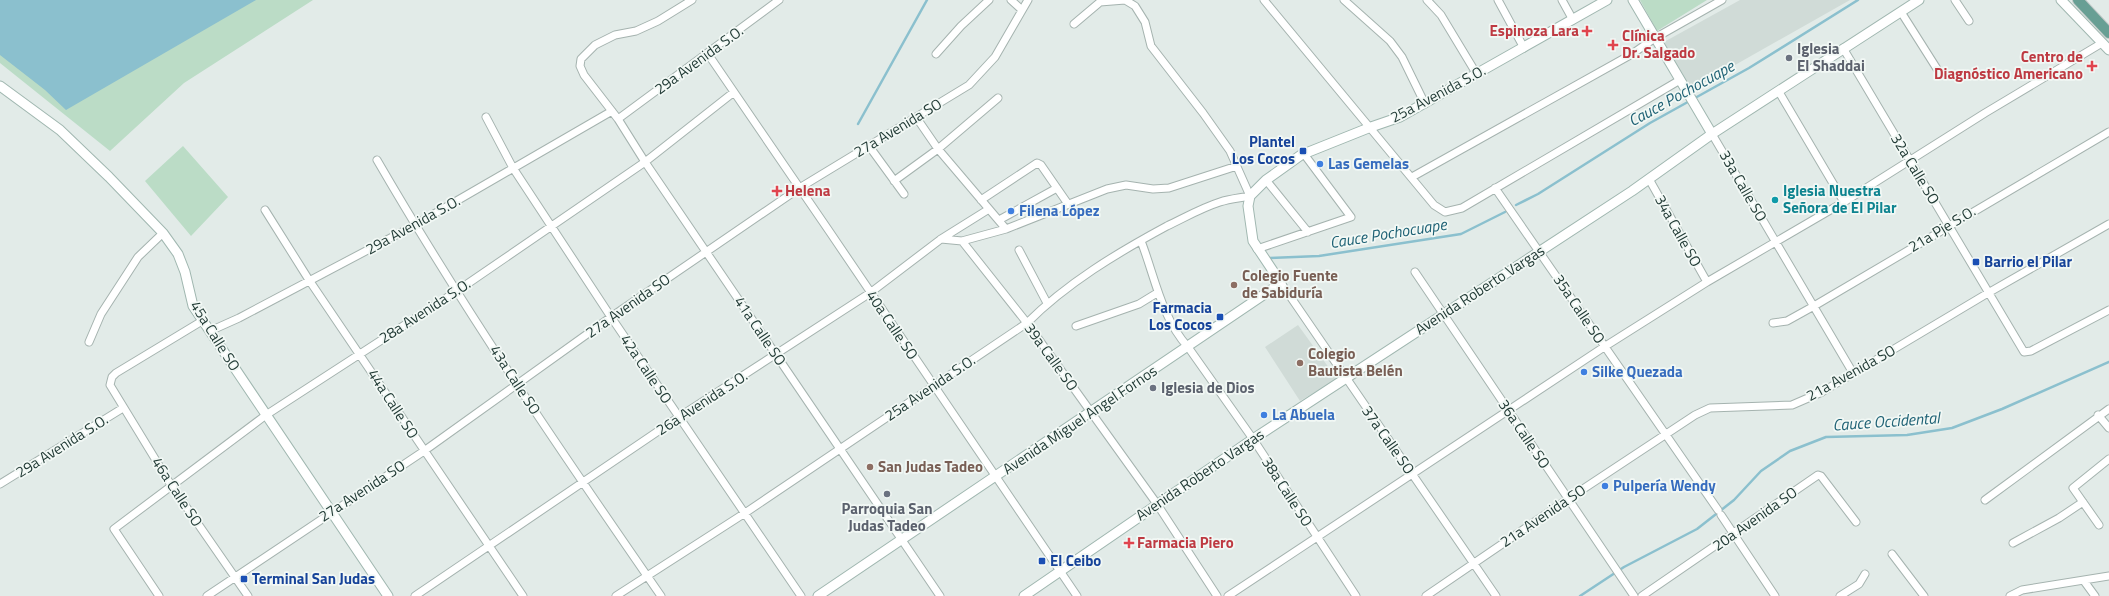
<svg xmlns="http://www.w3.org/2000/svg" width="2109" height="596" font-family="'Titillium Web',sans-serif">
  <rect width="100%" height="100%" fill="#e2ebe8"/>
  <path fill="#d0dbd7" d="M1740,0H1850L1691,90L1664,42Z
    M1298,325L1337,379L1300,401L1265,347Z"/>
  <path fill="#bbdcc6" d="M0,0H313L184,83L110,151L0,63Z
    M1640,0H1707L1657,31Z
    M183,146L228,197L191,236L145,181Z"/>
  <path fill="#8bc0ce" d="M0,0H256L66,110L45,90L0,55Z"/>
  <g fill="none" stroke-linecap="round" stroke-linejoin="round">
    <path stroke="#8bc0ce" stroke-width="2.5" d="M858,124L927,0
      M1516,205L1538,194L1650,123L1749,68L1858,0
      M1270,258L1319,256L1461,234L1505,212
      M1580,596L1624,567L1697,529L1734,500L1761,471L1790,451L1826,437L1907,435L1952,428L2002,409L2109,362"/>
    <defs>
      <path id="street" d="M692,0L658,21L636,31L615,35L595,45L581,59L580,66L584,75L618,119L645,162L940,596
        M1011,0L1022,10
        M1264,0L1434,205L1445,212L1462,208L1680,80
        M1344,0L1390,41L1402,57L1425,104
        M1427,0L1441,15L1476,73
        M1498,0L1524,48
        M1562,0L1573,20
        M1955,0L1969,21
        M1901,12L1939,72
        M1843,48L2024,352L2031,351L2109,310
        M708,54C832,234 954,416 1077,596
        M936,54L961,26L989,0
        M1779,92L1844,202
        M486,117L513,168L611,317L801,596
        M916,117L938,149L1006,229
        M618,119L779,0
        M1712,134L1853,373
        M869,146L904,194
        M377,160C464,310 562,453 661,596
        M1412,177L1632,54L1655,38L1722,0
        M1649,179L1707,282
        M1266,180L1308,232
        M894,181L938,149L998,98
        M1495,188L1718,510
        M981,200L1037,163L1041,165L1068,204
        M265,210L309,280L523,596
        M999,220L1057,188
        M941,239L962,241L1006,229L1107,189L1126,185L1153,189L1169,188L1237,166
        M962,241L1027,323L1157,504L1217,596
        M1141,241C1155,277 1161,317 1188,347L1253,439L1356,596
        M1257,249L1351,217L1304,154
        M1019,250L1047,303
        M1415,272L1634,596
        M1281,283L1496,596
        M202,321L116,373L112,377L110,385L171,485L248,596
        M1773,323L1787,321L1814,306L2109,132
        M1076,326L1139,304L1157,293
        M210,331L239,318L415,225L612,111
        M89,342L101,314L138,257L163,233
        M2098,415L2109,428
        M0,484L123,408
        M1985,500L2109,409
        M1721,515L1775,596
        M2099,525L2073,488L2109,459
        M2013,543L2059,518L2083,502
        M1892,554L1924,596
        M2084,581L2095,596
        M159,596L114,529L266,415L457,291L645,162L734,92
        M207,596L424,451L611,317L801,187L969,85L995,57L1028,0
        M415,596L679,417L870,293L941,239L989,209
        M616,596L745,513L1027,323C1067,283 1117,253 1167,226C1184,218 1201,208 1220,202C1229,199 1240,198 1250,196L1230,151L1203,113L1151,46L1145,22L1135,6L1125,0L1100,2L1074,24
        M1228,596L1604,347L1707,282L1844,202L1985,113L2102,43
        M1426,596L1568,499L1695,415L1710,408L1792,405L1822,392L1988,293L2109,224
        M1642,596L1818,475L1821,476L1856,522
        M1840,596L1859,584L1865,574
        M2010,596L2022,590L2109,576"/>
      <path id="secondary" d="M1633,0L1712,134
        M2061,0L2109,50
        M0,86L60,130L109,177L163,233L178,254L185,272L193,306L388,596
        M818,596L1281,283L1253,241L1248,206L1250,196L1266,180L1301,155L1371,127L1400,117L1607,0
        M1024,596L1253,439L1632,191L1712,134L1919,0"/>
      <path id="primary" d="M2078,0L2109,33"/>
    </defs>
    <use href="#street" stroke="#a5b3af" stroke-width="9"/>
    <use href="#secondary" stroke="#a0b7b0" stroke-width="11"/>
    <use href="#primary" stroke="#c1c8c7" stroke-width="12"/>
    <use href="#street" stroke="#fff" stroke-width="7"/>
    <use href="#secondary" stroke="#fff" stroke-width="9"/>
    <use href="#primary" stroke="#689f94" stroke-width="10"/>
  </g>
  <g fill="#e0444e" stroke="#f2f8f5" stroke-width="1.5">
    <path d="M1585 25h4v4h4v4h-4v4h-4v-4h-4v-4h4z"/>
    <path d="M1611 39h4v4h4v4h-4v4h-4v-4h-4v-4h4z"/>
    <path d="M2090 60h4v4h4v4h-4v4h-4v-4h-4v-4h4z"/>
    <path d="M775 185h4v4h4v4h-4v4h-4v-4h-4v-4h4z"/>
    <path d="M1127 537h4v4h4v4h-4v4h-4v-4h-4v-4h4z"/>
  </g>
  <g fill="#6b7280" stroke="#f2f8f5" stroke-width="1.5">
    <circle cx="1789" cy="58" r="4"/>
    <circle cx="1153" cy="388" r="4"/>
    <circle cx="887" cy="494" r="4"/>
  </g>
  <g fill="#1a4fb4" stroke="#f2f8f5" stroke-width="1.5">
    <rect x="1299" y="147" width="8" height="8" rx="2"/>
    <rect x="1972" y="258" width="8" height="8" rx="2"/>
    <rect x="1216" y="313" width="8" height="8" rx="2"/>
    <rect x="1038" y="557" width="8" height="8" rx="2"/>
    <rect x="240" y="575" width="8" height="8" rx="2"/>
  </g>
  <g fill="#3f7fe0" stroke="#f2f8f5" stroke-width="1.5">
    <circle cx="1320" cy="164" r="4"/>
    <circle cx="1011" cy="211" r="4"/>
    <circle cx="1584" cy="372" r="4"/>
    <circle cx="1264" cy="415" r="4"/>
    <circle cx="1605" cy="486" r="4"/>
  </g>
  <circle fill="#0f9aa8" stroke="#f2f8f5" stroke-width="1.5" cx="1775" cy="200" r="4"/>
  <g fill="#8d6e63" stroke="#f2f8f5" stroke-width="1.5">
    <circle cx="1234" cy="285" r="4"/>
    <circle cx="1300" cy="363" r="4"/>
    <circle cx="870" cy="467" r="4"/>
  </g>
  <g text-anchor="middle" stroke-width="3.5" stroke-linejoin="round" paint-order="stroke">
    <g font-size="15" font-weight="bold" fill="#be3a42" stroke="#f2f8f5" text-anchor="start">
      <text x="1579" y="36" text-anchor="end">Espinoza Lara</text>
      <text x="1622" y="41">Clínica<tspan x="1622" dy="17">Dr. Salgado</tspan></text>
      <text x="2083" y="62" text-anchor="end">Centro de<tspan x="2083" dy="17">Diagnóstico Americano</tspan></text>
      <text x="785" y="196">Helena</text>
      <text x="1137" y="548">Farmacia Piero</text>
    </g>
    <g font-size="15" font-weight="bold" fill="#5b616d" stroke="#f2f8f5" text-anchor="start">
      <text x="1797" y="54">Iglesia<tspan x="1797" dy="17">El Shaddai</tspan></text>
      <text x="1161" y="393">Iglesia de Dios</text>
      <text x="887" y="514" text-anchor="middle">Parroquia San<tspan x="887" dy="17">Judas Tadeo</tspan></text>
    </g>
    <g font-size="15" fill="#223b36" stroke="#f2f8f5">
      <text transform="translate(699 60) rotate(-36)" y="5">29a Avenida S.O.</text>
      <text transform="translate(1438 94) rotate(-28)" y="5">25a Avenida S.O.</text>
      <text transform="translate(898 128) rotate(-31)" y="5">27a Avenida SO</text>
      <text transform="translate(1915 169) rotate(59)" y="5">32a Calle SO</text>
      <text transform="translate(1743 186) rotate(60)" y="5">33a Calle SO</text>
      <text transform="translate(413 225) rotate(-29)" y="5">29a Avenida S.O.</text>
      <text transform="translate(1942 229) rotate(-31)" y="5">21a Pje S.O.</text>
      <text transform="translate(1678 231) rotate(61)" y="5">34a Calle SO</text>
      <text transform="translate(1480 290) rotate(-33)" y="5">Avenida Roberto Vargas</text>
      <text transform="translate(628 306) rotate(-35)" y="5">27a Avenida SO</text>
      <text transform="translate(1579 309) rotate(56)" y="5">35a Calle SO</text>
      <text transform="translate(425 311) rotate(-33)" y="5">28a Avenida S.O.</text>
      <text transform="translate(892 325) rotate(56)" y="5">40a Calle SO</text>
      <text transform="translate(760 331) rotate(56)" y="5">41a Calle SO</text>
      <text transform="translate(215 336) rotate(58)" y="5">45a Calle SO</text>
      <text transform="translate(1051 357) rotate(54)" y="5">39a Calle SO</text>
      <text transform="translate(646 369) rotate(56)" y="5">42a Calle SO</text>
      <text transform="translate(1851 373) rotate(-29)" y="5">21a Avenida SO</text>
      <text transform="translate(515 380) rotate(57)" y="5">43a Calle SO</text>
      <text transform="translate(930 388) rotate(-34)" y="5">25a Avenida S.O.</text>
      <text transform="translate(702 403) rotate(-33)" y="5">26a Avenida S.O.</text>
      <text transform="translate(393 404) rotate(57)" y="5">44a Calle SO</text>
      <text transform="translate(1080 420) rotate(-34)" y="5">Avenida Miguel Angel Fornos</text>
      <text transform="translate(1524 434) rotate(56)" y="5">36a Calle SO</text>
      <text transform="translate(1388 440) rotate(55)" y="5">37a Calle SO</text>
      <text transform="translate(62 446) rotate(-32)" y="5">29a Avenida S.O.</text>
      <text transform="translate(1200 475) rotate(-34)" y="5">Avenida Roberto Vargas</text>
      <text transform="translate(362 491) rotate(-33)" y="5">27a Avenida SO</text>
      <text transform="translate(177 492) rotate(57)" y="5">46a Calle SO</text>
      <text transform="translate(1287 492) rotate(57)" y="5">38a Calle SO</text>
      <text transform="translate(1543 516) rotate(-34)" y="5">21a Avenida SO</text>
      <text transform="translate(1755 519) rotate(-35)" y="5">20a Avenida SO</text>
    </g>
    <g font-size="15" font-weight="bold" fill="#164399" stroke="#f2f8f5" text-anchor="start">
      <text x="1295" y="147" text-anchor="end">Plantel<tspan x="1295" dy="17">Los Cocos</tspan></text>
      <text x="1984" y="267">Barrio el Pilar</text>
      <text x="1212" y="313" text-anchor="end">Farmacia<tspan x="1212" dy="17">Los Cocos</tspan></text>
      <text x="1050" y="566">El Ceibo</text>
      <text x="252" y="584">Terminal San Judas</text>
    </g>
    <g font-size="15" font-weight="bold" fill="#366cbe" stroke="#f2f8f5" text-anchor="start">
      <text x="1328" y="169">Las Gemelas</text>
      <text x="1019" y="216">Filena López</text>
      <text x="1592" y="377">Silke Quezada</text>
      <text x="1272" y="420">La Abuela</text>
      <text x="1613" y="491">Pulpería Wendy</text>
    </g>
    <g font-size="15" font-weight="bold" fill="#0d838f" stroke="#f2f8f5" text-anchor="start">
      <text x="1783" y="196">Iglesia Nuestra<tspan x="1783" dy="17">Señora de El Pilar</tspan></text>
    </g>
    <g font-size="15" font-weight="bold" fill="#785e54" stroke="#f2f8f5" text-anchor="start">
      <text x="1242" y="281">Colegio Fuente<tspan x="1242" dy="17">de Sabiduría</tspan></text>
      <text x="1308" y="359">Colegio<tspan x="1308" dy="17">Bautista Belén</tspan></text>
      <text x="878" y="472">San Judas Tadeo</text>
    </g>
    <g font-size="16" font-style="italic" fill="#1f6275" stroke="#f2f8f5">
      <text transform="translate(1681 93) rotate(-29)" y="6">Cauce Pochocuape</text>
      <text transform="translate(1388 233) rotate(-9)" y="6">Cauce Pochocuape</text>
      <text transform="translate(1886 421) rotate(-4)" y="6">Cauce Occidental</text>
    </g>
  </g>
</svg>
